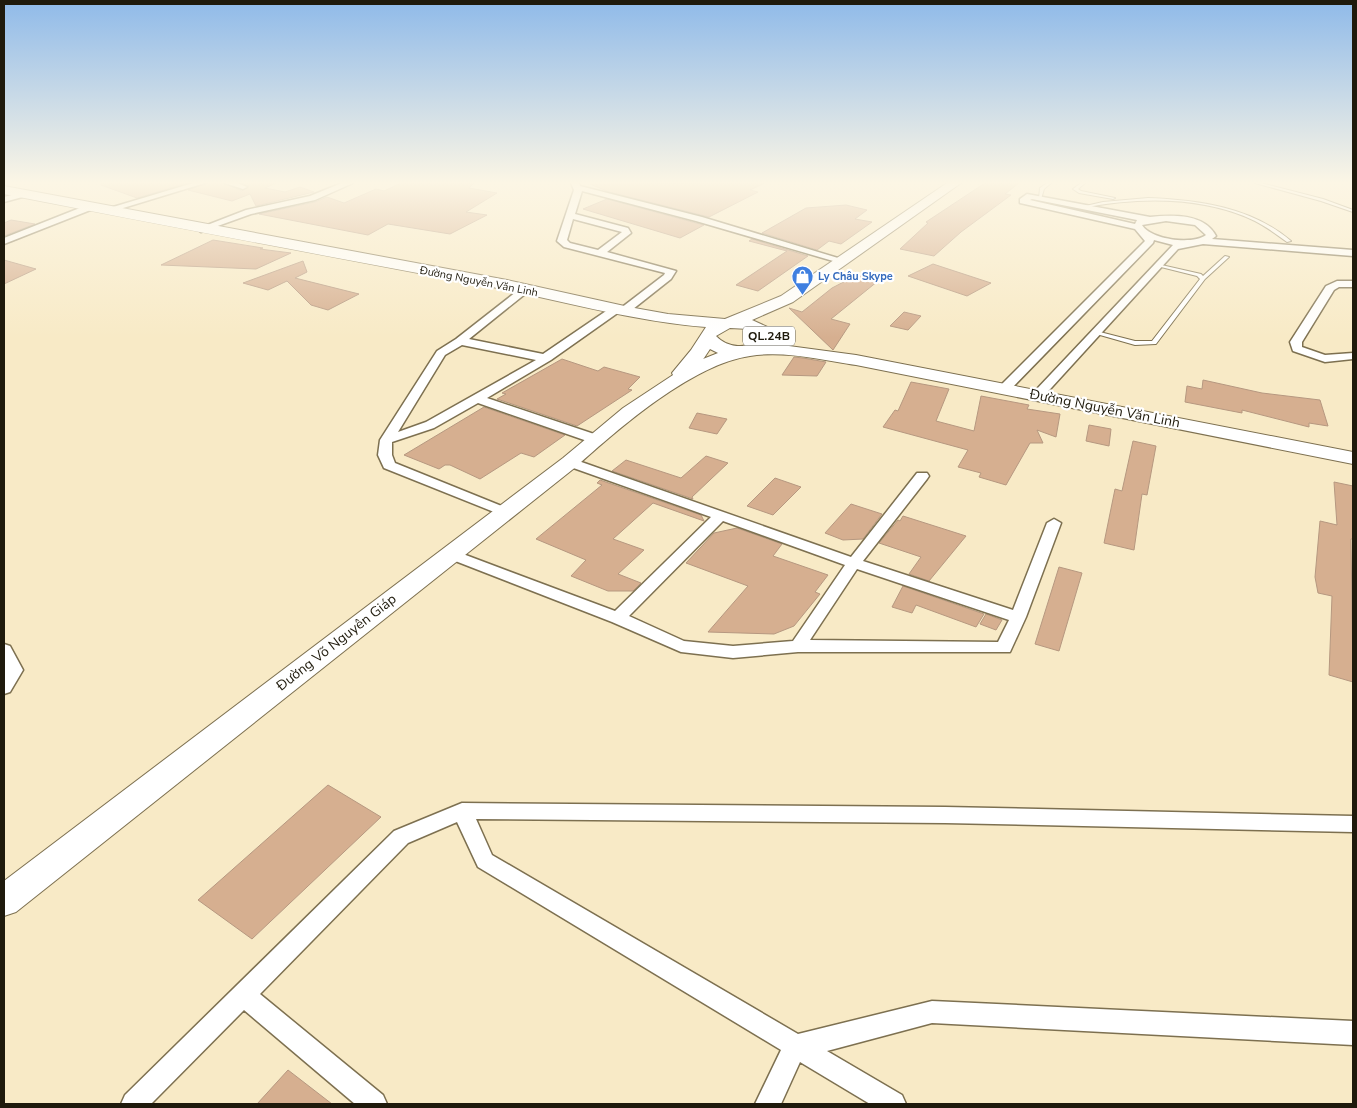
<svg xmlns="http://www.w3.org/2000/svg" width="1357" height="1108" font-family="'Nunito Sans',sans-serif">
  <rect width="100%" height="100%" fill="#f8eac6"/>
  <path fill="#d6af90" stroke="#b69880" d="M101,183H187L137,198L101,185Z
    M207,183H223L242,191L249,186L242,183H276L265,188L285,192L300,187L314,192L256,206L250,194L232,201L188,190Z
    M401,183H474L469,188L497,193L466,212L487,215L450,234L388,224L368,235L259,214L315,202L327,197L344,203L376,189L384,191Z
    M765,183L750,190L758,192L709,217L609,192L590,184Z
    M985,183H1019L1005,194L1011,195L961,232L934,256L900,249L928,223L926,222Z
    M607,199L696,223L704,225L680,238L583,209Z
    M846,205L867,210L855,219L872,222L841,244L829,241L817,250L762,233L806,208Z
    M11,220L35,224L4,236V223Z
    M752,239L808,256L758,291L736,285L787,251L749,241Z
    M213,240L263,248L260,249L291,253L256,269L161,265Z
    M4,260L36,269L4,284Z
    M303,261L307,272L295,278L359,294L328,310L311,305L287,281L268,290L243,283Z
    M933,264L991,283L967,296L908,276Z
    M857,275L878,281L831,319L850,324L833,350L789,308L802,312L832,288Z
    M904,312L921,316L908,330L890,326Z
    M794,357L803,358L826,362L817,376L782,375Z
    M562,359L598,371L604,367L640,377L628,389L632,390L577,426L497,399L506,394L502,393Z
    M1203,380L1262,393L1320,400L1328,426L1309,423V427L1242,410V413L1185,402L1187,386L1202,389Z
    M911,382L949,389L936,421L974,431L981,396L1029,405L1027,409L1060,414L1056,437L1037,430L1043,443H1030L1006,485L979,477L981,473L958,467L968,450L883,427L895,410L898,411Z
    M484,407L565,435L534,457L521,453L480,479L450,465H445L439,469L404,455Z
    M697,413L727,419L717,434L689,428Z
    M1089,425L1111,429L1109,446L1086,441Z
    M1133,441L1156,446L1147,495L1142,494L1134,550L1104,543L1115,489L1122,491Z
    M706,456L728,463L692,497L693,499L612,471L626,460L681,478Z
    M775,478L801,487L773,515L747,506Z
    M600,480L701,515L704,521L653,503L613,539L644,550L618,574L641,583L633,591H608L571,576L586,560L536,539L602,485L597,483Z
    M1334,482L1353,486V539H1351L1353,682L1329,675L1332,596L1318,593L1315,577L1320,521L1337,525Z
    M851,504L882,514L863,539L843,540L825,533Z
    M903,516L966,536L929,581L909,574L921,557L879,543L898,520L900,521Z
    M737,528L782,544L773,556L828,575L815,592L820,594L794,626L774,634L708,632L748,586L686,563L714,533Z
    M1059,567L1082,573L1059,651L1035,644Z
    M903,586L984,614L976,627L916,605L912,613L892,607Z
    M986,614L1002,620L996,630L980,624Z
    M328,785L381,817L252,939L198,900Z
    M288,1070L332,1104H257Z"/>
  <g fill="none" stroke-linecap="round" stroke-linejoin="round">
    <defs>
      <path id="service" d="M1047,183H1051L1044,189L1041,199H1039L1040,188Z
        M1081,183H1085L1078,189L1081,191L1115,198L1113,199L1079,193L1073,189Z
        M1255,183H1261L1323,199L1353,210V212L1321,201Z
        M1148,198C1199,200 1251,207 1291,241L1287,242C1277,235 1267,227 1255,221C1203,196 1139,197 1083,208L1081,207L1103,202Z
        M1225,256L1229,257L1205,279L1156,344L1135,345L1093,333L1096,331L1135,341H1152L1200,279L1197,276L1157,266V264L1201,274L1203,276Z"/>
      <path id="minor" d="M193,183H205L110,212L103,210Z
        M225,183H237L247,187L243,189Z
        M342,183H353L315,200L251,214L201,232L197,229L246,210L310,196Z
        M571,183H579L580,186L702,217L848,261L840,263L696,221L582,191L575,214L628,228L631,233L607,252L676,271L671,279L628,313L619,312L551,360L487,398L600,436L601,439L600,442H590L478,403L434,428L392,442V455L395,463L509,509L511,512L509,515L504,516L384,468L378,455L380,440L437,351L456,339L521,288L530,290L469,339L543,354L612,307L621,308L664,275L665,273L564,247L557,241L574,190ZM573,219L622,232L598,250L570,243L567,240ZM462,345L536,360L426,422L398,432L445,355Z
        M23,192H26V196L4,202V197Z
        M1027,194L1150,217C1172,215 1204,213 1216,236L1212,239L1353,250V256L1203,244L1178,249L1042,398H1034L1032,395L1034,392L1173,245L1154,240L1153,243L1009,391H1001V385L1145,241L1135,229L1020,203V199ZM1032,199L1137,220L1135,224L1030,200ZM1166,221L1195,225L1206,235C1193,245 1151,240 1142,225Z
        M90,204L94,207L93,209L4,244V238Z
        M1337,281H1353V287H1339L1334,290L1302,342V347L1325,355L1353,353V359L1325,362L1293,351L1290,342L1326,286Z
        M570,458L851,557L917,473H927L929,476L927,479L863,561L1013,610L1047,523L1054,519L1061,523L1026,617L1010,652H798L733,658L681,652L612,622L445,557L442,554L450,549L455,551L615,611L711,517L565,465L563,462ZM723,521L845,565L793,641L733,646L684,641L629,616ZM857,569L1009,620L998,642L810,640Z
        M4,644L10,646L23,670L10,692L4,694Z
        M462,803L945,807L1353,816V832L945,823L476,819L492,855L798,1034L932,1001L1353,1021V1045L932,1023L827,1051L902,1095L906,1104H870L800,1062L781,1104H755L781,1050L478,867L457,822L408,843L260,994L383,1095L387,1104H355L244,1010L151,1104H121L125,1095L394,831Z"/>
      <path id="primary" d="M947,183H961L793,302L752,320L774,330L778,339L774,344L856,355L1353,452V464L856,365C822,360 784,350 750,356C693,364 619,428 577,466L16,912L4,916V881L563,458L623,408L673,375L672,373L691,350L706,327C631,321 560,300 487,286C326,256 165,226 4,194V186L507,280L629,307L668,314L725,319L781,296ZM730,328L749,329L760,338C748,350 727,348 716,336ZM710,349L718,353L703,359L704,358Z"/>
    </defs>
    <use href="#service" stroke="#7d7050" stroke-width="2"/>
    <use href="#minor" stroke="#7d7050" stroke-width="3"/>
    <use href="#primary" stroke="#7d7050" stroke-width="2"/>
    <use href="#service" fill="#fff" fill-rule="evenodd"/>
    <use href="#minor" fill="#fff" fill-rule="evenodd"/>
    <use href="#primary" fill="#fff" fill-rule="evenodd"/>
  </g>
  <linearGradient id="sky" x2="0" y2="1"><stop stop-color="#8fbae9"/><stop offset="0.54" stop-color="#fcf6e5"/><stop offset="1" stop-color="#fcf6e5" stop-opacity="0"/></linearGradient>
  <rect width="1357" height="338" fill="url(#sky)"/>
  <defs>
    <symbol id="shop-pin" viewBox="-11 -11 22 30"><path d="M0 17L-7.5 6A9.5 9.5 0 1 1 7.5 6Z" fill="#3f7fe0" stroke="#fff"/><path d="M-5-2.5h2.3a2.7 3.5 0 0 1 5.4 0H5L5.5 6h-11ZM-1.5-2.5h3a1.5 2.3 0 0 0-3 0Z" fill="#fff"/></symbol>
  </defs>
  <g fill-rule="evenodd">
    <use href="#shop-pin" x="790" y="264" width="25" height="34"/>
  </g>
  <g text-anchor="middle" stroke-width="4.5" stroke-linejoin="round" paint-order="stroke">
    <g font-size="11" font-weight="bold" fill="#366cbe" stroke="#fff" text-anchor="start">
      <text x="818" y="280">Ly Châu Skype</text>
    </g>
    <g font-size="11" fill="#1f1a0c" stroke="#fff">
      <text transform="translate(479 281) rotate(11)" y="4">Đường Nguyễn Văn Linh</text>
    </g>
    <rect fill="#fff" stroke="#625f55" stroke-width="1" x="743" y="326.5" width="52" height="19" rx="4"/>
    <g font-size="12" font-weight="bold" fill="#1f1a0c">
      <text x="769" y="340">QL.24B</text>
    </g>
    <g font-size="14" fill="#1f1a0c" stroke="#fff">
      <text transform="translate(1105 408) rotate(11)" y="5">Đường Nguyễn Văn Linh</text>
      <text transform="translate(336 642) rotate(-38)" y="5">Đường Võ Nguyên Giáp</text>
    </g>
  </g>
  <rect width="1357" height="1108" fill="none" stroke="#1f1a0c" stroke-width="10"/>
</svg>
